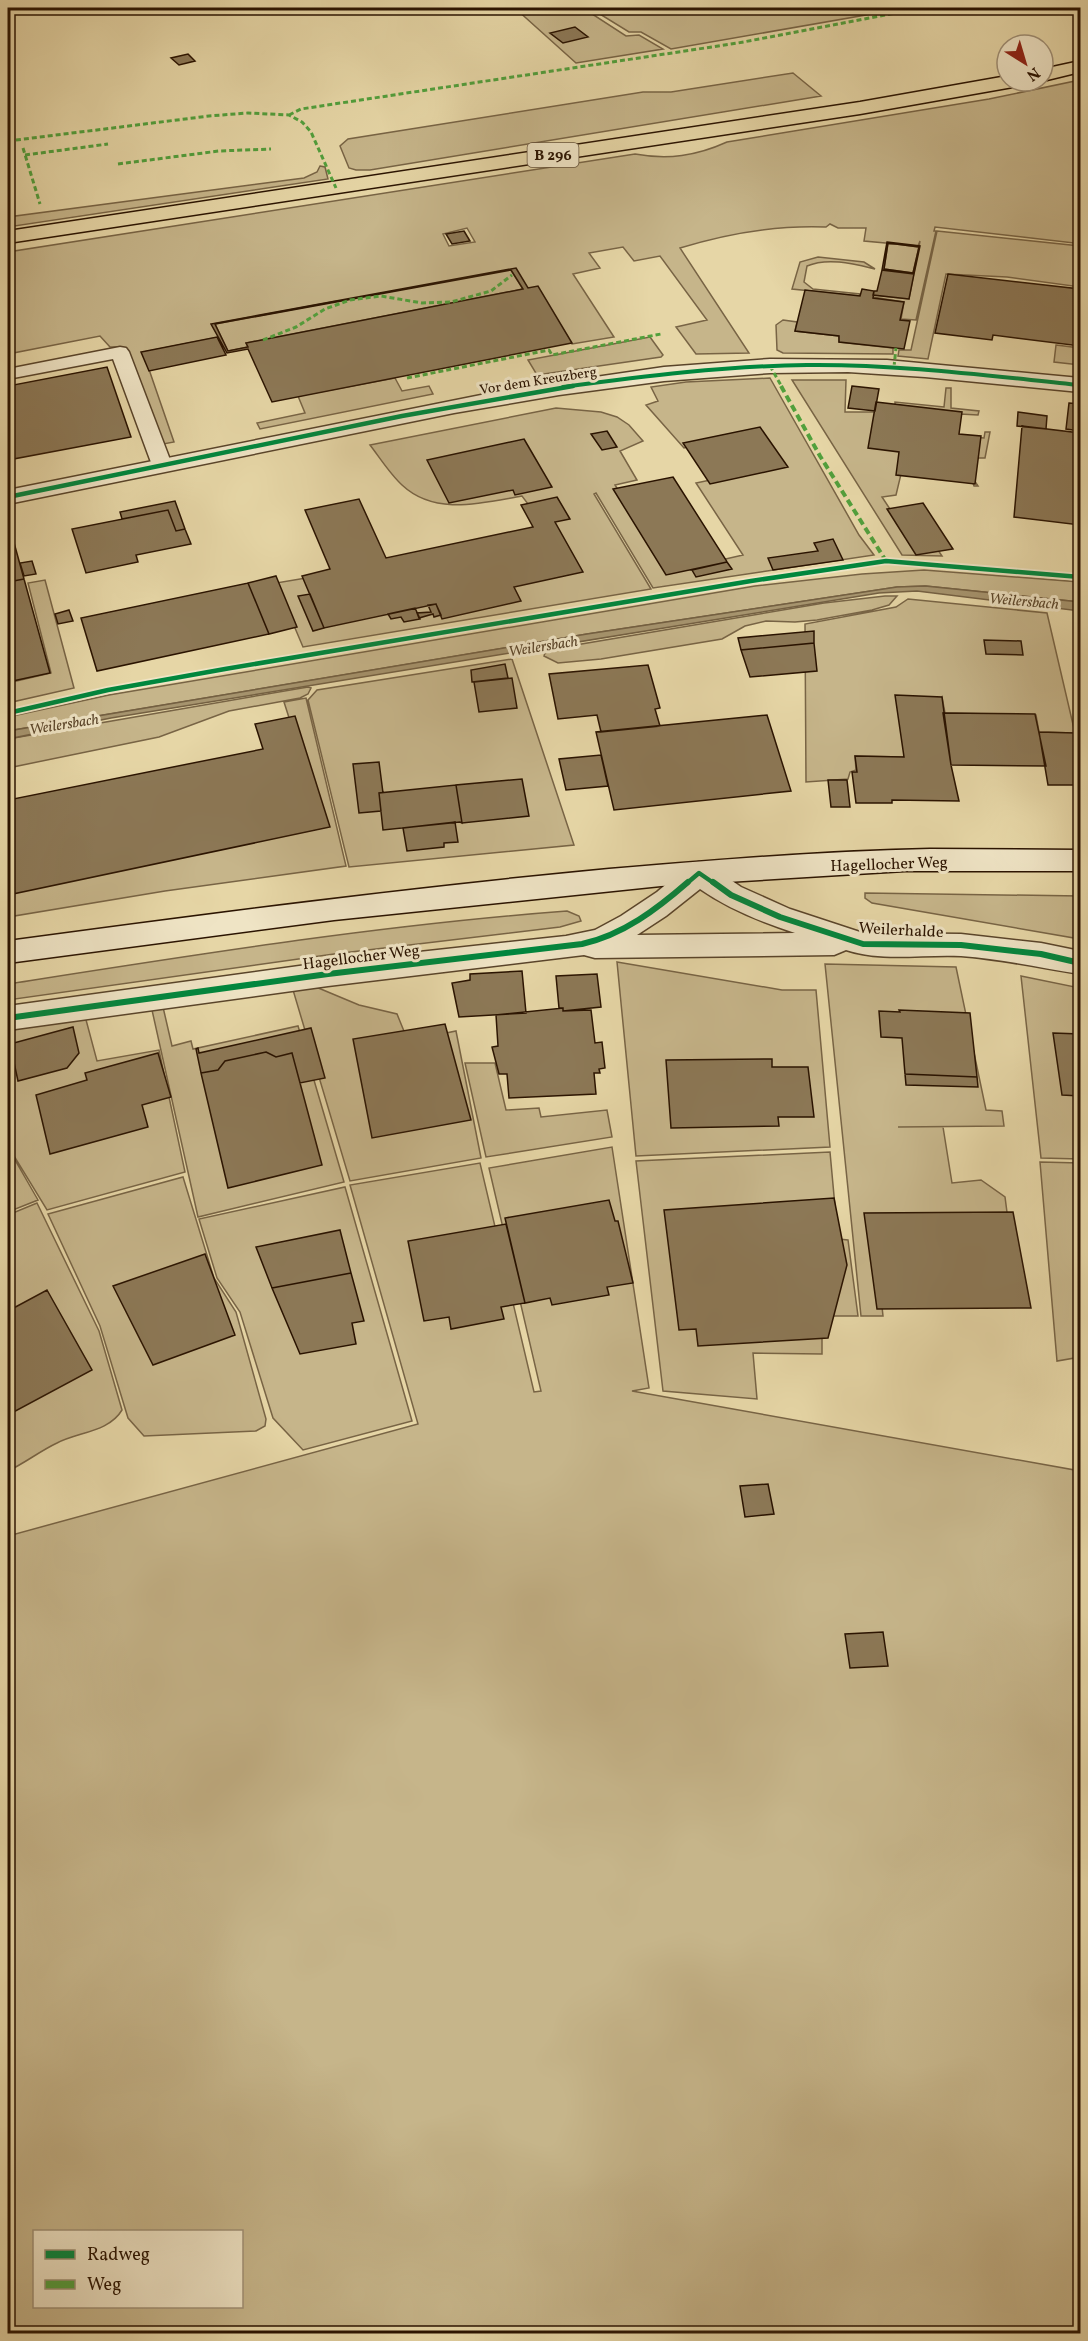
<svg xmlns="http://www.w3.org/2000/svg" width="1088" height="2341" font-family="Vollkorn,serif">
  <rect width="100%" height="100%" fill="#e6d6a6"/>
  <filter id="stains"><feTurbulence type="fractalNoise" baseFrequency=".00333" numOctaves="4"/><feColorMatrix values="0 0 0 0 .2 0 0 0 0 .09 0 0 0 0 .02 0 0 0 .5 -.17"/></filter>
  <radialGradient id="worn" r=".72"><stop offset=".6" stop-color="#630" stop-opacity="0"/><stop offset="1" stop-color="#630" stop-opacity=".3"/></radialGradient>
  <path fill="#c6b58a" stroke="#786445" stroke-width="1.5" fill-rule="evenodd" d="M522,8H583L626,36L639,35L663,49L576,63L516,9Z
    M590,8H906L671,49L641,32H629Z
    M793,73L821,96L370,170H356L349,168L340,146L348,139L643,92H671Z
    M1080,80V238L1074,243L935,227L934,231H936L916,320L901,319L904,302L873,297L874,295L909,299L920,241L918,246L864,241L866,228H838L830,224L826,227C778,225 726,234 680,248L749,353L696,354L676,327L707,320L660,256L634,261L623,247L589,253L600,268L573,274L614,337L572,344L535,289L527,290L511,270L523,289L246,343L248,347L228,351L215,324L337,301L213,324L219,337L143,352L174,442L158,445L121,347H110L100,336L8,354V252L635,154C668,160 696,156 727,142L989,99ZM467,228L475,242L449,246L443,234Z
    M320,166L325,167L328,179L8,227V217L304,178L317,172Z
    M937,231L1080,246V287L1007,277L946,274L928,359L898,356L899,350H911Z
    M888,243L919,247L913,273L884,269Z
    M818,257L864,262L875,269C854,264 828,257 807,266L804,282L813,289L860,294V296L792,289L800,262Z
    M783,320L797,322L795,331L839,336V342L893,348V354L783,353L777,350L776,325Z
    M650,337L663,355L661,357L537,375L528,360Z
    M1056,345L1080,348V365L1054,362Z
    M395,378L402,391L429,386L433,394L260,429L257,423L305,413L298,396Z
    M770,378L859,535L874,555L653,588L596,493L594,494L651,589L303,647L276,583L306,578L577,569L522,496C481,503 435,516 402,485C390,474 380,458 370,445L556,408L601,412L617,417L629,425L643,441L620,451L637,480L615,485L669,572L743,555L696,483L782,465L758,431L684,448L646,405L658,401L651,387L686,382Z
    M792,380H846L845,412H881L895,405V402L944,407L946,388H951V408L979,411L978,415L960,414L957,436L984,438L985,432H990L985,458H977L974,480L978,486H974L973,483L901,474L896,495L882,497L919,553L938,550L942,556L902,555Z
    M924,570L1080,582V602L926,586L897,587L587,634L8,731V717L109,695L755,586L862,574Z
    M45,580L74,688L12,702L8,683L51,673L28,583Z
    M885,596H897L889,605L872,610L817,620L795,622L766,621L745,626L722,639L601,659L558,663L544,656L546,650L824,603Z
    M908,599L1047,613L1075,733L1039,732L1036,715L945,713L942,697L904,757L855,756L856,770L850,772L848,779L806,782L805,624L896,607Z
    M512,659L574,845L349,867L308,700L317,690Z
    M308,687L311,688L308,694L300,698L229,711L159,737L8,768V739Z
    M306,698L346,866L165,891L8,917V891L323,824L284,702Z
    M865,893L1080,896V939L872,903L865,898Z
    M567,911L579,916L581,921L560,927L334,954L8,1000V984C193,955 380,925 567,911Z
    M617,962L782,990H816L830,1147L636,1156Z
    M825,964L956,967L986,1110L1002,1111L1004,1126L898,1127H943L952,1183L981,1180L1005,1197L1008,1220L873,1222L883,1316H861Z
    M1021,976L1080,988V1159L1041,1158Z
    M316,987L359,1005L397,1014L408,1041L456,1031L481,1158L350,1181L293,990Z
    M163,1007L172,1046L191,1041L193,1049L298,1026L344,1182L198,1217L152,1010Z
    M85,1016L97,1061L159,1050L185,1172L47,1210L11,1151H8V1029Z
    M465,1063H495L506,1110L539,1108L541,1117L607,1110L612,1137L486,1157Z
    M612,1147L649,1388L632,1391L1080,1471V2333L8,2334V1536L418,1424L350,1185L480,1163L534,1392L541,1391L489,1168ZM34,2232H242V2306H34Z
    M830,1152L838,1239L848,1240L858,1316H822V1354L753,1353L757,1399L663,1391L636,1161Z
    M11,1153L38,1200L8,1212V1154Z
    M1040,1162L1080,1163V1357L1057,1361Z
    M183,1177L214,1278L236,1312L266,1419L265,1426L256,1431L144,1436L128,1418L100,1326L48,1214Z
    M345,1187L412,1421L303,1450L273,1418L240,1312L217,1278L199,1219Z
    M37,1203L99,1331L122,1410C109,1432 78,1432 57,1443C40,1451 25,1463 8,1471V1215Z"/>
  <path fill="#a6946e" stroke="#746042" stroke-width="1.5" d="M925,586L1080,602V611L917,591L879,593L111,718L8,739V731L587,634L897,587Z"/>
  <path fill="#8c7856" stroke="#2a1300" stroke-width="1.5" fill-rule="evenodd" d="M575,27L588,37L563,43L550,33Z
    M188,54L195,61L179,65L171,58Z
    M464,231L470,241L452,244L446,234Z
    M887,242L920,246L914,274L882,270ZM888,243L919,247L913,273L884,269Z
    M516,268L528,288L538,286L572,343L272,402L248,349L227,353L211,324ZM511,270L523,289L246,343L248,347L228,351L215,324Z
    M882,270L914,274L909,299L873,295L874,291H877Z
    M948,274L1080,289V346L993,335L992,340L935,333Z
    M862,289L874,291L873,298L904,302L900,320L910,321L904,349L839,342V336L795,331L805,290L860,296Z
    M217,337L226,355L149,371L141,352Z
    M107,367L131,437L8,460V386Z
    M852,386L879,389L875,411L848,408Z
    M876,402L962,412L959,434L981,436L975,484L896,475L899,452L868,448Z
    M1069,403L1080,404V431L1066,429Z
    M1018,412L1047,416L1046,429L1017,426Z
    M1022,426L1080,433V525L1014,517Z
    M760,427L788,467L710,484L683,443Z
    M607,431L617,447L602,450L591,434Z
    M524,439L552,487L515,495L513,490L449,503L427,460Z
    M673,477L726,560L727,562L666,575L613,489Z
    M557,497L570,519L555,522L583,572L514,587L521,601L442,619L436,604L324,628L302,576L330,569L305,510L359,499L386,558L533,527L521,505Z
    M175,501L185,529L176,531L168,510L122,519L120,512Z
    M923,503L953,549L916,555L887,509Z
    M168,510L176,531L185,529L191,544L136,555L138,562L86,573L72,529Z
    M13,539L24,579L8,582V540Z
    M833,539L843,560L773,570L768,558L818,551L814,543Z
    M32,561L36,574L24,576L20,563Z
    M727,562L732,569L696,577L692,570Z
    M276,576L297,627L269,634L248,583Z
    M24,579L50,673L8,682V582Z
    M248,583L269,634L97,671L81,618Z
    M310,594L324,628L313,631L298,596Z
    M436,604L441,615L434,617L433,614L419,618L417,613L431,612L428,605Z
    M415,608L420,619L404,622L401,617L391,619L388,614Z
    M69,610L73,621L58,624L55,614Z
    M814,631V643L741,650L738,638Z
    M984,640L1021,641L1023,655L986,654Z
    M814,643L817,671L750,677L741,650Z
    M505,664L508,678L472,682L471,670Z
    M648,665L660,708L655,709L660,726L601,732L597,715L558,719L549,674Z
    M512,678L517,708L479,712L474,682Z
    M895,695L942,697L951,765L959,801L892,800V803H856L852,772H857L855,756L904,757Z
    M943,713L1035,714L1046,766L951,765Z
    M767,715L791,791L614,810L596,732Z
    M295,716L330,827L8,895V800L263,749L255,724Z
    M1039,732L1075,733L1080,759V785H1048Z
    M601,755L608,786L566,790L559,759Z
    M379,762L383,793H379L381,811L359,813L353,764Z
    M522,779L529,816L462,823L456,785Z
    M828,780H847L850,807H831Z
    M456,785L462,823L460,822L383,830L379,793Z
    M455,822L458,842L444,843V847L407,851L403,828Z
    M522,971L526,1013L459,1017L452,983L470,980V974Z
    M597,974L601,1007L563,1011V1008H559L556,976Z
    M563,1008V1011L591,1010L595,1043L602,1042L605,1068L599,1069L600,1073H594L596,1094L509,1098L507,1074H499L492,1047L498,1046L496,1015Z
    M899,1010L970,1013L977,1077L905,1074L902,1038L881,1037L879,1011L900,1012Z
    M445,1024L471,1120L372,1138L353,1039Z
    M73,1027L79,1053L67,1068L18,1081L10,1044Z
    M311,1028L325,1078L300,1083L292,1053L276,1057L266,1052L225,1061L218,1070L201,1073L196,1049L198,1048L199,1053Z
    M1053,1033L1080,1034V1096L1062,1095Z
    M266,1052L276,1057L292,1053L322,1165L228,1188L201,1073L218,1070L225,1061Z
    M158,1053L171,1097L142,1105L148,1127L50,1154L36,1095L87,1080L85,1073Z
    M772,1059V1067H808L814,1117H778L779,1126L671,1128L666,1060Z
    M905,1074L977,1077L978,1087L906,1085Z
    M834,1198L847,1265L828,1338L698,1346L696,1329L679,1330L664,1210Z
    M609,1200L615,1221H618L633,1283L607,1287L609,1295L552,1305L550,1298L525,1303L505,1218Z
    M1013,1212L1031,1308L877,1309L864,1213Z
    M506,1224L525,1303L501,1307L504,1319L451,1329L449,1317L424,1321L408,1241Z
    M340,1230L351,1273L272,1288L256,1247Z
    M205,1254L235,1335L153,1365L113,1286Z
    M351,1273L364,1321L352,1323L356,1344L300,1354L272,1288Z
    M47,1290L92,1370L8,1415V1311Z
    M768,1484L774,1514L745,1517L740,1486Z
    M883,1632L888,1666L850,1668L845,1634Z"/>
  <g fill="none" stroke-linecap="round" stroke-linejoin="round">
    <defs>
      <path id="lane" d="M120,347L126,348L129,352L172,465L169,469H155L152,465L113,359L8,379V369Z"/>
      <path id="street" d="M770,359L887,360L1080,378V392L925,377L848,372L770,373L664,381L559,395L454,413L8,504V490L506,390L664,367Z
        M699,862L709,865L741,887L790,909L863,933L961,934L1041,943L1080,951V974C1041,968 1002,959 961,956C923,954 882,962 846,950L834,955L595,958L584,955L328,986L8,1030V1006L328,962L566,936L595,930L621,916L657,892L689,865ZM700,889C729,909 761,922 795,933L637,935L666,916Z"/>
      <path id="secondary" d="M930,849L1080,850V871H905L661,886L334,920L8,963V941C208,914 408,888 609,869C716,860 823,851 930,849Z"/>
      <path id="primary" d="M1080,61V72L1043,81V69Z
        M1007,76V81H1022L1020,85L1013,87L860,114L8,243V231L860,102Z"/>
    </defs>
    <use href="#lane" stroke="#59442a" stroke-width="3"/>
    <use href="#street" stroke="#59442a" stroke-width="3"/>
    <use href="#secondary" stroke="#2a1300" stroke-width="3"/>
    <use href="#primary" stroke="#2a1300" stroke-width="3"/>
    <use href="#lane" fill="#efe4c5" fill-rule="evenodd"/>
    <use href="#street" fill="#efe4c5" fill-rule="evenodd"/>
    <use href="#secondary" fill="#efe4c5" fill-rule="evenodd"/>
    <use href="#primary" fill="#e6d6a6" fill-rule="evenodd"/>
    <path stroke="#51a03c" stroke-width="3" stroke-dasharray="5 3" stroke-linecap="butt" d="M289,115L301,109L738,43L922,8
      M8,141L209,116L248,113L289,115L302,122L311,132L336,188
      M23,148L40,204
      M25,155L108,144
      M118,164L219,151L271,149
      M263,340L296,327L325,309L350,300L381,296L422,303L451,302L491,291L512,275
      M770,366L782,387
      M894,367L896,348
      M407,378L549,350L552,355L661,334"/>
    <path stroke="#51a03c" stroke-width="4" stroke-dasharray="7 4" stroke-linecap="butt" d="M781,386L820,456L886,561"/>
    <defs>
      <path id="cycleway-far2" d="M563,387C644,376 725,366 807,365C899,364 990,376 1080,385"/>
      <path id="cycleway-far1" d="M8,497L402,416L573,386
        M8,713L108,690L225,669L751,581L886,561L1080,577
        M686,884L699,873L715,884"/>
      <path id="cycleway" d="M713,882L731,895L780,917L863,944L961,945L1041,954L1080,963
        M8,1018L328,974L582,944C623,935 657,909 688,882"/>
    </defs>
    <use href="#cycleway-far2" stroke="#efe4c5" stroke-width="6"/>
    <use href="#cycleway-far1" stroke="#efe4c5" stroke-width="8"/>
    <use href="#cycleway" stroke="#efe4c5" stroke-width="10"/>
    <use href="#cycleway-far2" stroke="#00873e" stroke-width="4"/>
    <use href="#cycleway-far1" stroke="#00873e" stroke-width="4.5"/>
    <use href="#cycleway" stroke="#00873e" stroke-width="6"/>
  </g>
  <g text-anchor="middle" stroke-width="6" stroke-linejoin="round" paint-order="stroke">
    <g font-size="14" fill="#2a1300" stroke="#efe4c5">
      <text transform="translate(538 380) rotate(-9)" y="5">Vor dem Kreuzberg</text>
    </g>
    <rect fill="#efe4c5" stroke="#65523b" stroke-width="1.5" x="527.5" y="143" width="51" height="24" rx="4.5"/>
    <g font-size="15" font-weight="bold" fill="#2a1300">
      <text x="553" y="160">B 296</text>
    </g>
    <g font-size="15" font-style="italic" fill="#5c472c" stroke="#efe4c5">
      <text transform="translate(1024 601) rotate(5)" y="5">Weilersbach</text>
      <text transform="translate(543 646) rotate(-9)" y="5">Weilersbach</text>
      <text transform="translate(64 724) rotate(-9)" y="5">Weilersbach</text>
    </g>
    <g font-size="16" fill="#2a1300" stroke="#efe4c5">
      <text transform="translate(889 863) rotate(-2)" y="6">Hagellocher Weg</text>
      <text transform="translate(901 929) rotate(3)" y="6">Weilerhalde</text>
      <text transform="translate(361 956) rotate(-7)" y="6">Hagellocher Weg</text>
    </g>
  </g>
  <rect width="1088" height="2341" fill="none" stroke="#e6d6a6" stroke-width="30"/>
  <rect x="9" y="9" width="1070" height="2323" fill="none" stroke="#2a1300" stroke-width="3"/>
  <rect x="15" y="15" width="1058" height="2311" fill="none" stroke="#2a1300" stroke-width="1.5"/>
  <rect x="33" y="2230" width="210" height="78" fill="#efe4c5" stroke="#a09076" stroke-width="1.5"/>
  <rect x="45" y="2250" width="30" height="9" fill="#00873e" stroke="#a09076" stroke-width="1.5"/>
  <text x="87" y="2260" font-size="18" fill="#2a1300">Radweg</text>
  <rect x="45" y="2280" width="30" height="9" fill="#51a03c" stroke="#a09076" stroke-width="1.5"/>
  <text x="87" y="2290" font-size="18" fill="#2a1300">Weg</text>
  <g transform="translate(1025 63) rotate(143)"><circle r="28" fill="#efe4c5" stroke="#a09076" stroke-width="1.5"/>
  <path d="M0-4.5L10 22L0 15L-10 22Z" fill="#8f2418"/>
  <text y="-9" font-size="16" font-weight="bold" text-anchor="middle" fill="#2a1300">N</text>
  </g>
  <rect width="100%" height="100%" filter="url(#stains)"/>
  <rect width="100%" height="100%" fill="url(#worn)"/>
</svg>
